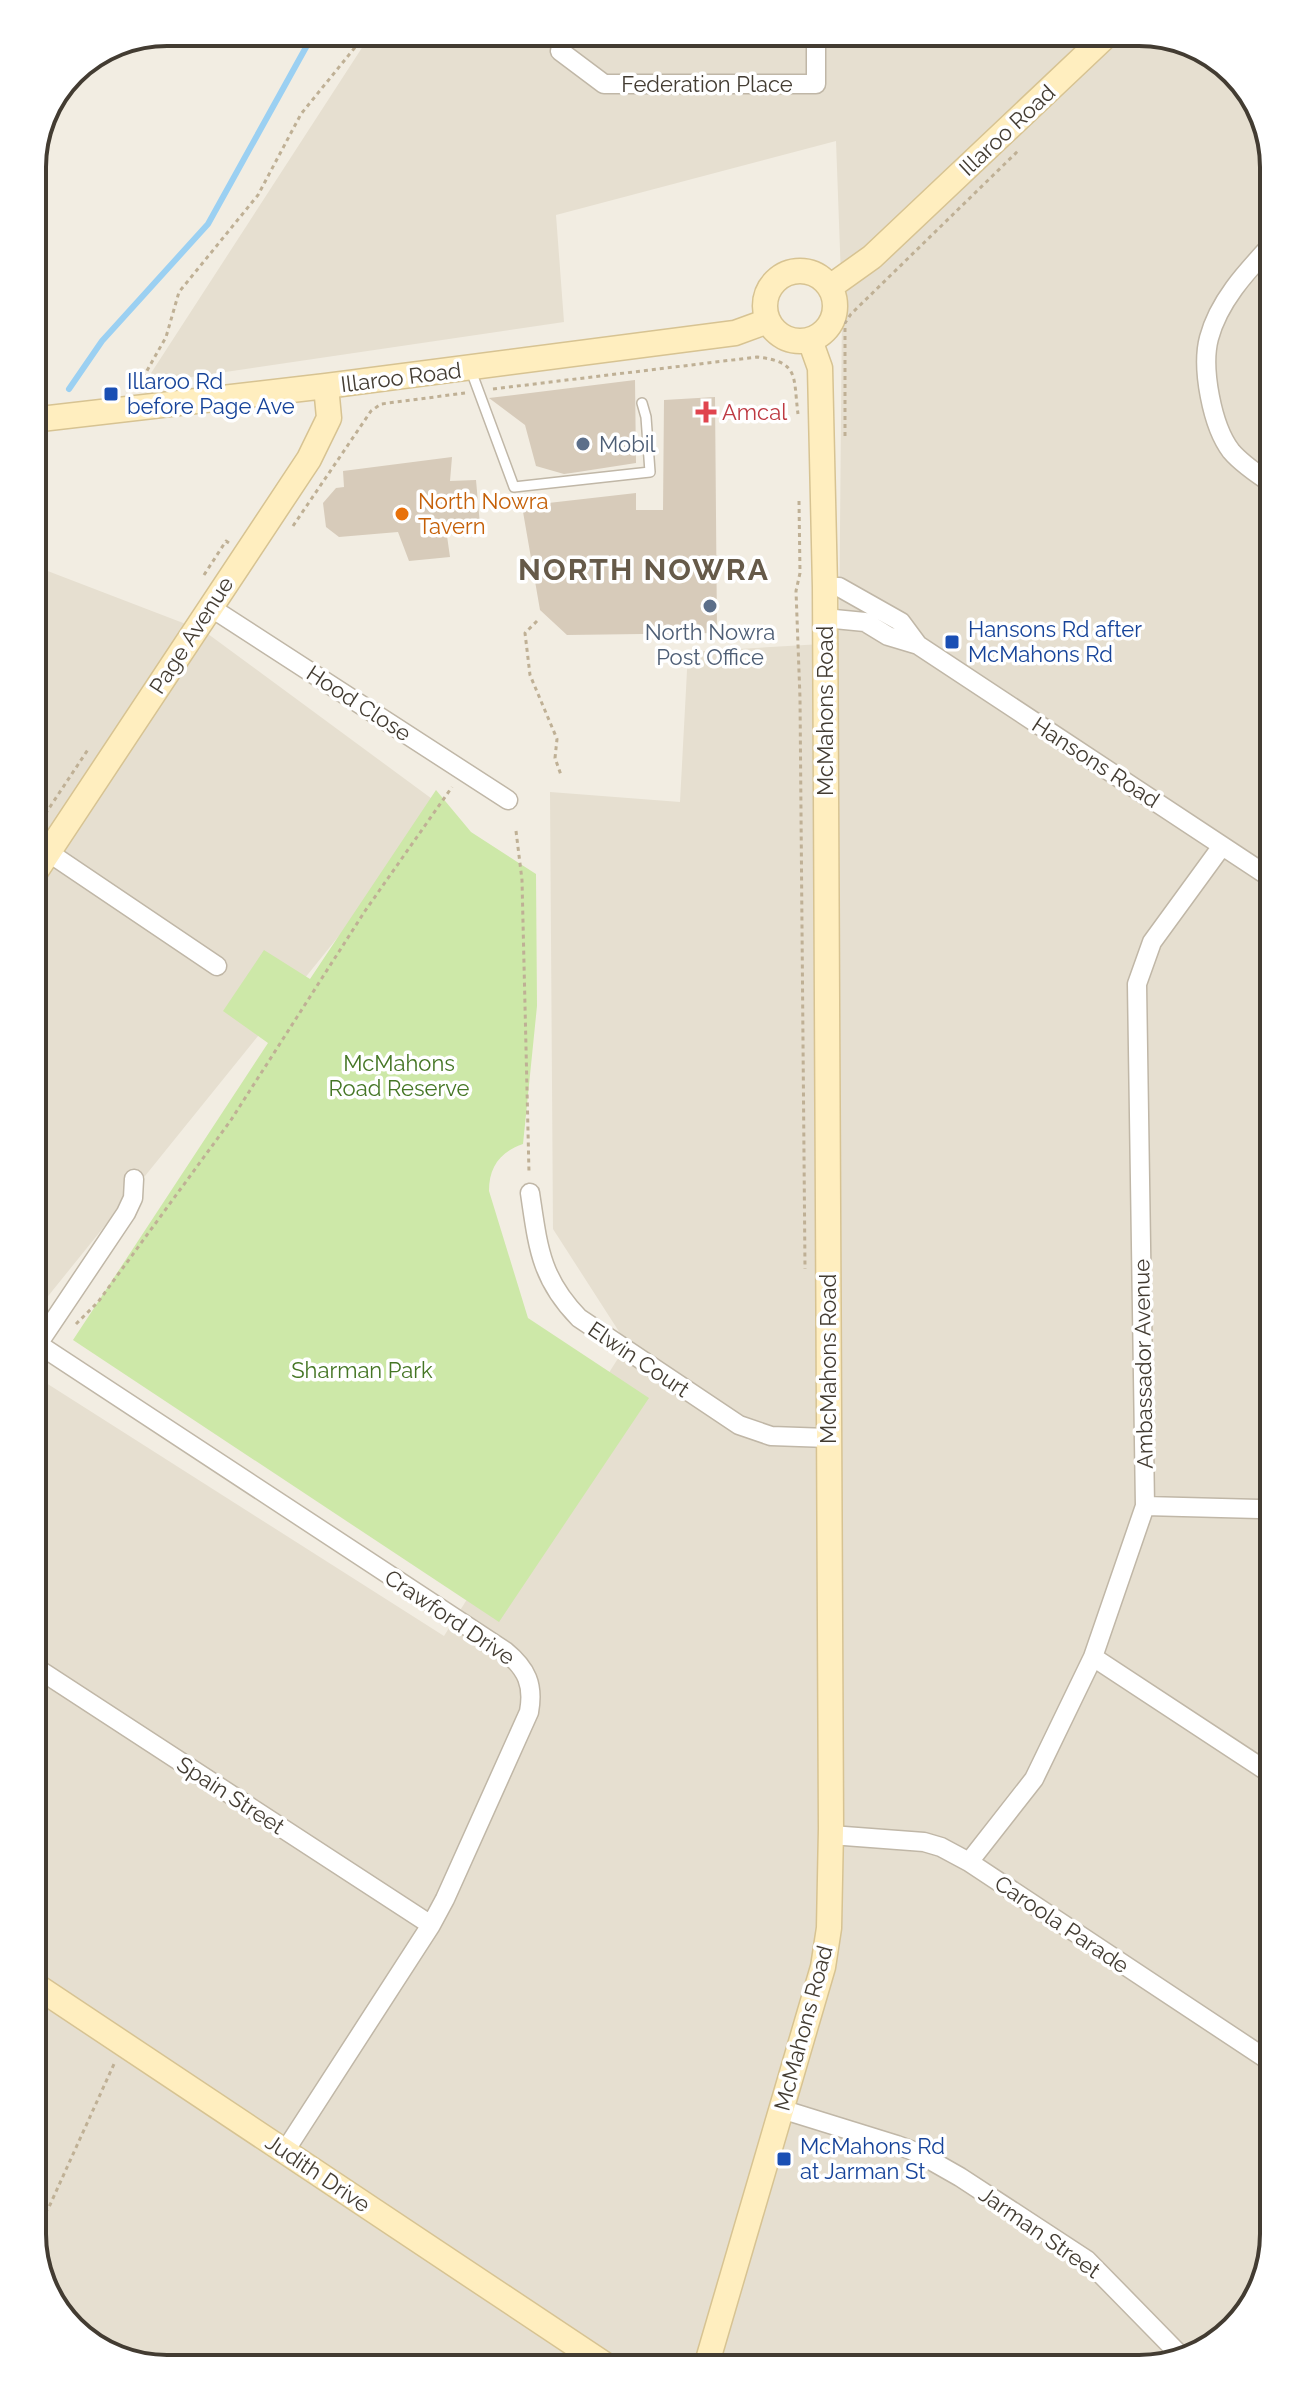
<svg xmlns="http://www.w3.org/2000/svg" width="1306" height="2401" font-family="Raleway,sans-serif">
  <rect width="100%" height="100%" fill="#f2ede2"/>
  <path fill="#e6dfd0" d="M1148,32L1221,60L1264,115L1274,167V2234L1251,2309L1191,2359L159,2369L92,2346L42,2286L32,2234V1374L444,1636L627,1344L553,1229L550,792L680,802L688,652L839,643L842,304L836,141L556,215L564,322L144,384L367,40Z
    M32,565L204,631L443,807L32,1316Z"/>
  <path fill="#cde8a8" d="M436,790L471,832L536,874L537,1006L523,1144C500,1152 489,1167 489,1191L528,1318L649,1398L499,1622L73,1340L268,1043L223,1011L264,950L310,979Z"/>
  <g fill="none" stroke-linecap="round" stroke-linejoin="round">
    <path stroke="#9bd0f2" stroke-width="6" d="M69,389L102,341L208,224L310,40"/>
  </g>
  <path fill="#d7cbba" d="M635,380L636,463L578,472L564,474L536,466L525,425L489,398Z
    M715,397L717,633L567,635L540,610L522,506L636,493V510H663L664,400Z
    M452,457L450,481L476,480L480,525L446,529L450,557L409,561L398,532L339,537L326,527L323,503L336,488L344,487L343,471Z"/>
  <g fill="none" stroke-linecap="round" stroke-linejoin="round">
    <defs>
      <path id="lane" d="M470,368L514,487L650,472L646,417L642,403"/>
      <path id="street" d="M560,51L604,84H816V35
        M1274,485C1260,476 1242,464 1231,451C1212,426 1201,368 1209,338C1219,300 1248,270 1274,242
        M825,587H839L901,622L918,645
        M210,607L508,800
        M824,618L865,622L888,636L918,645L1274,880
        M48,852L217,966
        M530,1193C538,1246 540,1278 579,1318L739,1425L771,1436L828,1438
        M38,1344L505,1651C527,1669 534,1685 529,1712L445,1899L431,1925L285,2151
        M32,1353L126,1213L133,1198L134,1179
        M1145,1506L1259,1509L1274,1505
        M1093,1657L1274,1776
        M32,1665L431,1925
        M831,1835L924,1842L941,1847L969,1862L1274,2064
        M969,1862L1034,1779L1093,1657L1145,1506L1137,984L1152,942L1222,846
        M781,2109L897,2145L916,2152L960,2177L1087,2260L1184,2359"/>
      <path id="secondary" d="M765 306a35 35 0 1 1 70 0a35 35 0 1 1-70 0Z
        M830,287L872,257L1109,33
        M32,420L326,386L735,333L768,321
        M32,877L309,459L329,418L326,386
        M32,1983L604,2364
        M707,2363L823,1967L829,1928L831,1829L825,587L820,368L810,340"/>
    </defs>
    <use href="#lane" stroke="#c0b7a7" stroke-width="12"/>
    <use href="#street" stroke="#c0b7a7" stroke-width="21"/>
    <use href="#secondary" stroke="#d7c392" stroke-width="27"/>
    <path stroke="#bfb095" stroke-width="3" stroke-dasharray="4 4" stroke-linecap="butt" d="M1129,44L1141,32
      M144,386V376L166,337L179,292L258,195L301,114L361,40
      M493,389L757,357C800,362 793,376 798,414
      M845,436V323L851,314L1020,149
      M799,501L800,573L796,591L800,698L805,1269
      M293,526L371,411L381,404L465,393
      M204,575L226,541L229,543
      M537,621L525,633L530,675L557,739L555,758L561,775
      M516,831L522,880L529,1173
      M32,834L89,748
      M76,1324L98,1302L231,1120L365,911L452,787
      M32,2233L49,2207L114,2064"/>
    <use href="#lane" stroke="#fff" stroke-width="9"/>
    <use href="#street" stroke="#fff" stroke-width="18"/>
    <use href="#secondary" stroke="#ffeebf" stroke-width="24"/>
  </g>
  <g fill="#1a4fb4" stroke="#fff" stroke-width="3">
    <rect x="103" y="386" width="16" height="16" rx="4"/>
    <rect x="944" y="634" width="16" height="16" rx="4"/>
    <rect x="776" y="2151" width="16" height="16" rx="4"/>
  </g>
  <path fill="#e0444e" stroke="#fff" stroke-width="3" d="M702 400h8v8h8v8h-8v8h-8v-8h-8v-8h8z"/>
  <g fill="#5c6f8a" stroke="#fff" stroke-width="3">
    <circle cx="583" cy="444" r="8"/>
    <circle cx="710" cy="606" r="8"/>
  </g>
  <circle fill="#e8710a" stroke="#fff" stroke-width="3" cx="402" cy="514" r="8"/>
  <g text-anchor="middle" stroke-width="7" stroke-linejoin="round" paint-order="stroke">
    <g font-size="22" fill="#433c32" stroke="#fff">
      <text x="707" y="92">Federation Place</text>
      <text transform="translate(1007 130) rotate(-43)" y="8">Illaroo Road</text>
      <text transform="translate(401 377) rotate(-7)" y="8">Illaroo Road</text>
      <text transform="translate(191 635) rotate(-57)" y="8">Page Avenue</text>
      <text transform="translate(359 703) rotate(33)" y="8">Hood Close</text>
      <text transform="translate(825 711) rotate(-90)" y="8">McMahons Road</text>
      <text transform="translate(1096 762) rotate(33)" y="8">Hansons Road</text>
      <text transform="translate(639 1359) rotate(34)" y="8">Elwin Court</text>
      <text transform="translate(828 1359) rotate(-90)" y="8">McMahons Road</text>
      <text transform="translate(1143 1364) rotate(-91)" y="8">Ambassador Avenue</text>
      <text transform="translate(450 1617) rotate(34)" y="8">Crawford Drive</text>
      <text transform="translate(231 1795) rotate(33)" y="8">Spain Street</text>
      <text transform="translate(1062 1924) rotate(34)" y="8">Caroola Parade</text>
      <text transform="translate(803 2028) rotate(-75)" y="8">McMahons Road</text>
      <text transform="translate(318 2173) rotate(34)" y="8">Judith Drive</text>
      <text transform="translate(1040 2232) rotate(35)" y="8">Jarman Street</text>
    </g>
    <g font-size="22" fill="#164399" stroke="#fff" text-anchor="start">
      <text x="127" y="389">Illaroo Rd<tspan x="127" dy="25">before Page Ave</tspan></text>
      <text x="968" y="637">Hansons Rd after<tspan x="968" dy="25">McMahons Rd</tspan></text>
      <text x="800" y="2154">McMahons Rd<tspan x="800" dy="25">at Jarman St</tspan></text>
    </g>
    <g font-size="22" fill="#be3a42" stroke="#fff" text-anchor="start">
      <text x="722" y="420">Amcal</text>
    </g>
    <g font-size="22" fill="#4e5e75" stroke="#fff" text-anchor="start">
      <text x="599" y="452">Mobil</text>
      <text x="710" y="640" text-anchor="middle">North Nowra<tspan x="710" dy="25">Post Office</tspan></text>
    </g>
    <g font-size="22" fill="#c56008" stroke="#fff" text-anchor="start">
      <text x="418" y="509">North Nowra<tspan x="418" dy="25">Tavern</tspan></text>
    </g>
    <g font-size="22" fill="#457625" stroke="#fff">
      <text x="399" y="1071">McMahons<tspan x="399" dy="25">Road Reserve</tspan></text>
      <text x="362" y="1378">Sharman Park</text>
    </g>
    <g font-size="30" font-weight="bold" letter-spacing="2" fill="#665a49" stroke="#fff">
      <text x="644" y="580">NORTH NOWRA</text>
    </g>
  </g>
  <path d="M0 0H1306V2401H0ZM167 46H1139A121 121 0 0 1 1260 167V2234A121 121 0 0 1 1139 2355H167A121 121 0 0 1 46 2234V167A121 121 0 0 1 167 46Z" fill="#fff" fill-rule="evenodd"/>
  <path fill="none" stroke="#433c32" stroke-width="4" d="M167 46H1139A121 121 0 0 1 1260 167V2234A121 121 0 0 1 1139 2355H167A121 121 0 0 1 46 2234V167A121 121 0 0 1 167 46Z"/>
</svg>
